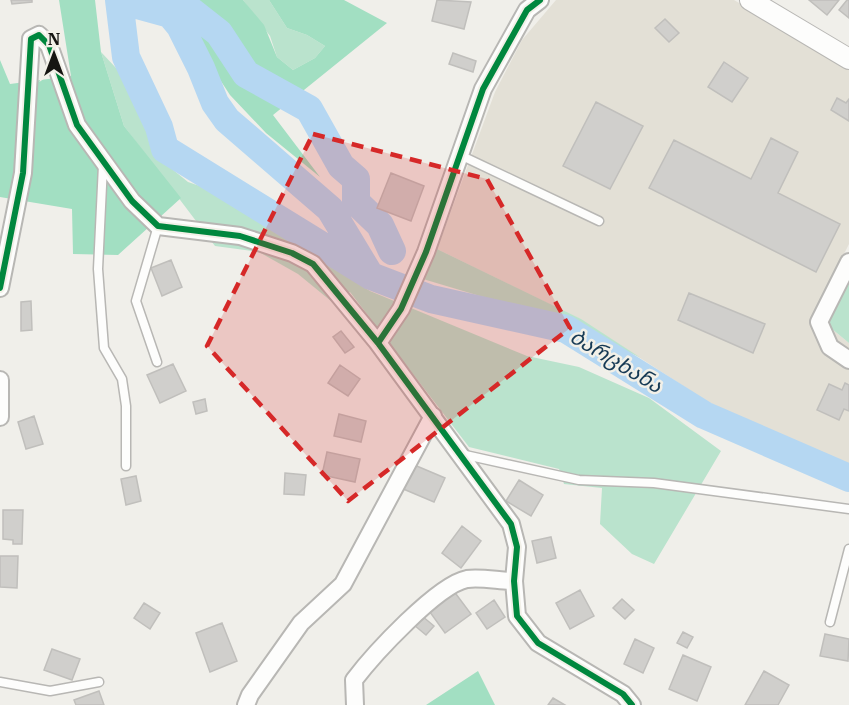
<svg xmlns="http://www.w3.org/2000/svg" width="849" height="705" font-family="'IBM Plex Serif','Noto Sans Georgian',serif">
  <rect width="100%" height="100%" fill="#f0efea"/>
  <path fill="#e3e0d6" d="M556,0H734L849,67V244L814,314L849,343V467L708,402L580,319L437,249L495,92L522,40Z"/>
  <path fill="#bae3cd" d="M243,0H269L287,28L307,35L325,46L315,58L293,70L277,57L270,36Z
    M101,52L132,85L139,114L161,160L188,182L232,197L283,229L331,267L370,291L527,356L579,367L649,398L721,451L654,564L632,554L600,524L602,488L564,484L559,469L469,447L350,292L331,301L298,274L259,252L215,246L124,126Z
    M437,249L581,319L641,358L564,321L423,279Z
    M849,277V343L826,324Z"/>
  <path fill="#a2dfc2" d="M59,0H95L101,52L124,126L181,198L118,255L73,254L72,209L0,197V60L10,84L71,76Z
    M166,0H243L264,25L277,57L293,70L315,58L325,46L307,35L287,28L269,0H344L387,23L273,115L320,177L266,133L230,95L209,63L189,20Z
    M478,671L495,705H426Z"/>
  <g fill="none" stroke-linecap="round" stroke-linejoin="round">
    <path stroke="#b5d7f2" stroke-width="28" d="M119,0L126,57L159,127L165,149L371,276L431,299L566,329L704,415L849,478
      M119,0L170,14L180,26L201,68L215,103L227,120L330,209L368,272
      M177,0L219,33L246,74L309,109L341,166L356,179V202L380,225L392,251"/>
  </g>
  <path fill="#d0cfcc" stroke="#c0bfbc" stroke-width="1.5" d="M11,0H32V2L12,4Z
    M437,0L471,2L464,29L432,21Z
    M809,0H839L827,15Z
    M847,0H849V18L839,10Z
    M665,19L679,33L669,42L655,28Z
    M453,53L476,61L473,72L449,64Z
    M724,62L748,78L732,102L708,87Z
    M837,98L846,103L849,99V121L831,110Z
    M596,102L643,126L610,189L563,166Z
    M771,138L798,152L778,193L840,224L816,272L649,188L674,140L751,179Z
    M391,173L424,186L411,221L377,208Z
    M171,260L182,287L162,296L151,268Z
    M689,293L765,324L753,353L678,320Z
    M31,301L32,330L21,331V302Z
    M341,331L354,347L345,353L333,337Z
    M173,364L186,391L160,403L147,375Z
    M340,365L360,379L348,396L328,383Z
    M845,383L849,385V411L844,409L839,420L817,410L829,384L842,390Z
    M205,399L207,411L196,414L193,402Z
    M339,414L366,421L361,442L334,436Z
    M34,416L43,444L26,449L18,422Z
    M327,452L360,459L355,482L322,475Z
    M412,464L445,478L434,502L401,488Z
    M285,473L306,475L304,495L284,494Z
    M136,476L141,501L126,505L121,479Z
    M519,480L543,495L531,516L506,501Z
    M3,510H23L22,544H13V540L3,539Z
    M462,526L481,541L461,568L442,553Z
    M551,537L556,558L537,563L532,541Z
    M0,556H18L17,588L0,587Z
    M453,590L471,614L445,633L427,608Z
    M580,590L594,616L570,629L556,603Z
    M622,599L634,610L625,619L613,608Z
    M494,600L505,617L487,629L476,613Z
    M144,603L160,613L150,629L134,618Z
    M422,616L434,626L426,635L414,625Z
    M222,623L237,661L210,672L196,633Z
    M683,632L693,637L687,648L677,643Z
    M825,634L849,639L848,661L820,656Z
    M635,639L654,648L643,673L624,664Z
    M52,649L80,659L72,680L44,670Z
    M683,655L711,667L697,701L669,689Z
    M764,671L789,685L778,705H745Z
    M99,691L104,705H76L74,700Z
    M553,698L565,705H548Z"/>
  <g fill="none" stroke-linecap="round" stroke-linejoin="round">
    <defs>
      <path id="service" d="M460,155L599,221
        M103,165L98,269L104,348L122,379L126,406V466
        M157,362L136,301L158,226
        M461,454L579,480L654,483L849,509
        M830,622L849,549
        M0,682L50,691L99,682"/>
      <path id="minor" d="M849,262L819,322L830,347L849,360
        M0,288L23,173L31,39L39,35L49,45L77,125L132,201L158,226L240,236L292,253L313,264L378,343L511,524L517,547L514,581L517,616L538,643L623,694L632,705
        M378,343L401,309L426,252L483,89L527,10L540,0
        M0,380V417
        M246,705L250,695L301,623L343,584L433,416
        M355,705L354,680C373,655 437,585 467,579C481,577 500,581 514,581"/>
      <path id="tertiary" d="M750,0L849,59"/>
    </defs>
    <use href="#service" stroke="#b8b7b4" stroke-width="11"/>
    <use href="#minor" stroke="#b8b7b4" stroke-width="20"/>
    <use href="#tertiary" stroke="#b8b7b4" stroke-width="22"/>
    <use href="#service" stroke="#fdfdfc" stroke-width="8"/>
    <use href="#minor" stroke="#fdfdfc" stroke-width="16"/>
    <use href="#tertiary" stroke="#fdfdfc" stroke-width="20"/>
    <defs>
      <path id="cycleway" d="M0,288L23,173L31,39L39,35L49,45L77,125L132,201L158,226L240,236L292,253L313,264L378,343L511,524L517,547L514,581L517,616L538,643L623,694L632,705
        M378,343L401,309L426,252L483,89L527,10L540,0"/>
    </defs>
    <use href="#cycleway" stroke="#f2f0e8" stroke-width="10"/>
    <use href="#cycleway" stroke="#00873e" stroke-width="6"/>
  </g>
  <path fill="#d62828" fill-opacity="0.2" stroke="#d62828" stroke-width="4.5" stroke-dasharray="12 8" stroke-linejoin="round" d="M313,134L487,179L570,328L348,501L207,346Z"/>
  <g text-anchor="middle" stroke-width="5" stroke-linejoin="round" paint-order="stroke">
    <g font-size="21" font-style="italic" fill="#163a55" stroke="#f2f0e8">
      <text transform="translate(616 361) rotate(31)" y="7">ბარცხანა</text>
    </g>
  </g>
  <g transform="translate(54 54)" stroke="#f2f0e8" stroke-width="4.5" paint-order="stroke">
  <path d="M0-4.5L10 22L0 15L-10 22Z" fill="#161512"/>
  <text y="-9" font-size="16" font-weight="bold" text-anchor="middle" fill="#161512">N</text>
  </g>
</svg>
